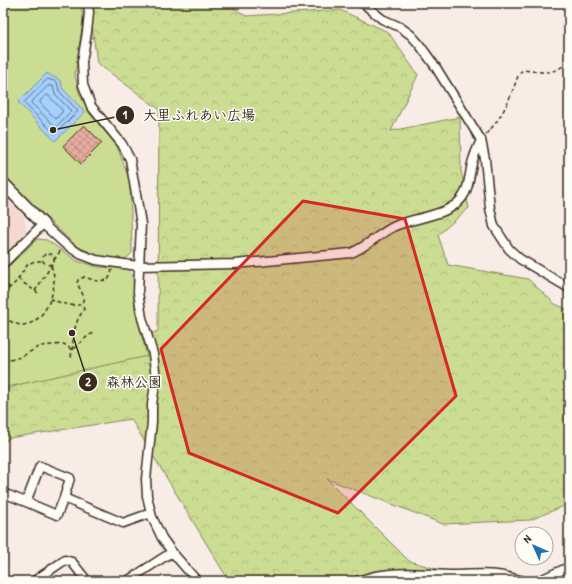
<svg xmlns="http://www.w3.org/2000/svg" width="572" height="584" font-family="'Patrick Hand','Klee One',sans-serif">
  <defs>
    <pattern id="forest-crowns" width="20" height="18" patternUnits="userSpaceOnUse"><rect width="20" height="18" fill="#cbdd92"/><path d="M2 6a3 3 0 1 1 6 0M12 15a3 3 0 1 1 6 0" fill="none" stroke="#afbe7d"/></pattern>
    <pattern id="building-cross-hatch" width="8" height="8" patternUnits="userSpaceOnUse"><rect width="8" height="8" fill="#e6aca0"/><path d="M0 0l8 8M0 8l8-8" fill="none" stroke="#bc8c82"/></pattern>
  </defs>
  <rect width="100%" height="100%" fill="#f8ece6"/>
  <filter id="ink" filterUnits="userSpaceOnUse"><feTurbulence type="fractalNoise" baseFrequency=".025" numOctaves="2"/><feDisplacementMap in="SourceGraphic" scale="8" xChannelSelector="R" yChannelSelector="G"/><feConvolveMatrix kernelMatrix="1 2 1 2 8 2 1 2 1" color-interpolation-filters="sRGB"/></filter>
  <g filter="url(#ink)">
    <path fill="#f3d9d1" d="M3,194L24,216L27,235L3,258Z"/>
    <path fill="url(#forest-crowns)" stroke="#838458" d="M89,3H226L246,16L340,10L388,32L418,75L391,131L460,117L461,171L469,208L438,235L448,265L528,279L555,304L569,310V504L530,520L443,524L327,479L409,561L465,577L493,581H229L131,419L9,438L3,444V391L158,331L159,109L97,63Z
      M569,575V581H526Z"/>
    <path fill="#cbdd92" stroke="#838458" d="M3,3H81L83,20L75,75L79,93L90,114L117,146L130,181L132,253L126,259L100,257L76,246L3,177Z
      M37,239L47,240L77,261L98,267L126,268L133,276L135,310L147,356L3,388V272Z"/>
    <path fill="#a3d0fe" stroke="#798ea4" d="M47,73C54,79 63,77 62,88L85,112L55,141L18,102Z"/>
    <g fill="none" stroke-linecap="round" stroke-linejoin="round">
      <path stroke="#656c78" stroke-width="1" d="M48,79L57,82L59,91L78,111L55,134L24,103Z
        M48,86H53L55,94L71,111L56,127L31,103Z
        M48,95L63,111L56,119L40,103V101Z"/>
    </g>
    <path fill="url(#building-cross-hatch)" stroke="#3b2a1e" d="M84,125L102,143L81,164L63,146Z"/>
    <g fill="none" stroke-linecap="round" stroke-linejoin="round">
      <defs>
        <path id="street" d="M88,3L89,13L87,32L82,62L83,85L91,106L122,144L130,159L141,224L138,292L142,318L153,354L156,379L152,404V422L146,479L147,496L152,517L162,538L172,552L197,581
          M363,3L382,19L400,27L411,35L419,44L435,66L481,140L485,159L490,208L494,226L509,249L520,259L569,288
          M3,264L43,224L65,244L80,254L96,260L138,266L235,264L351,253C368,246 380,233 395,226C415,217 449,216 462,198C470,188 469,172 473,160C475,153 478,147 481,140
          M3,493L26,502
          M64,498L70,478L40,466L26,502L57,515L64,498L123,523L151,513
          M34,581L65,560L72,562L87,581
          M127,581L172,552
          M358,581C389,569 421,574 453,575C468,575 483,573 497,575C506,576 515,579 524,581
          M538,581L569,567"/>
        <path id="secondary" d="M3,183L43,224"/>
      </defs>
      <use href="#street" stroke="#3b2a1e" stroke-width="11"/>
      <use href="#secondary" stroke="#3b2a1e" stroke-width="14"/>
      <path stroke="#3b2a1e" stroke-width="1.5" stroke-dasharray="4 3" stroke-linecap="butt" d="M486,134C504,116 511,96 519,73L523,70C543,72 551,76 569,62
        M54,260L61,250
        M18,279L38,293
        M3,281L10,288
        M35,291L53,263C55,259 54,256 51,254C45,253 42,255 43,261C45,265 49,266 53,263
        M3,294L15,283L28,264L35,261H42
        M50,299C60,302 71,308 82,304L84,297L77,283L78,280L84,277L97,281L108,280L111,274L112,269
        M3,318C8,320 15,324 21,325C45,326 61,285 51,266
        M71,357L73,344V334L78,319L84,309L82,304
        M3,362L21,357L40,346L64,344L72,350L89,335L95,333"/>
      <use href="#street" stroke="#fdfcf7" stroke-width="8"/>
      <use href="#secondary" stroke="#fdfcf7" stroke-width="11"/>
    </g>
  </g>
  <path fill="#d62828" fill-opacity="0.2" stroke="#d62828" stroke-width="3" stroke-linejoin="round" d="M303,201L405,219L456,396L338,513L189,453L161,349Z"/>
  <path fill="none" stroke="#3b2a1e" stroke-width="1.5" d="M53 130L125 115M72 333L88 382"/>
  <g fill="#3b2a1e" stroke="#fdfcf7" stroke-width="1.5">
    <circle cx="53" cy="130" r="4"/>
    <circle cx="72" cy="333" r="4"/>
    <circle cx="125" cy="115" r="10"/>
    <circle cx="88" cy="382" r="10"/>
  </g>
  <g font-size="12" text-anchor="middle" font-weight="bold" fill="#fff">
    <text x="125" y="119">1</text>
    <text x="88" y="386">2</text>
  </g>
  <g font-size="14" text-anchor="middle" font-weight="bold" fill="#3b2a1e" stroke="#fdfcf7" stroke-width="3" stroke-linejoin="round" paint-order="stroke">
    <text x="199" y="120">大里ふれあい広場</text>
    <text x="134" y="387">森林公園</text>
  </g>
  <rect width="572" height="584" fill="none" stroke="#fdfcf7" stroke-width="16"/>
  <rect x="8" y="8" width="556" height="568" fill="none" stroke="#3b2a1e" stroke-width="1.5" filter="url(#ink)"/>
  <g transform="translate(534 546) rotate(315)"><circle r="19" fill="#fdfcf7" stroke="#afa8a0"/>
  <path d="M0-3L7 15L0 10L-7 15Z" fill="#1f6fb2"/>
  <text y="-6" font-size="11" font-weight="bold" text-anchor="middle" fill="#3b2a1e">N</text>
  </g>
</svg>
